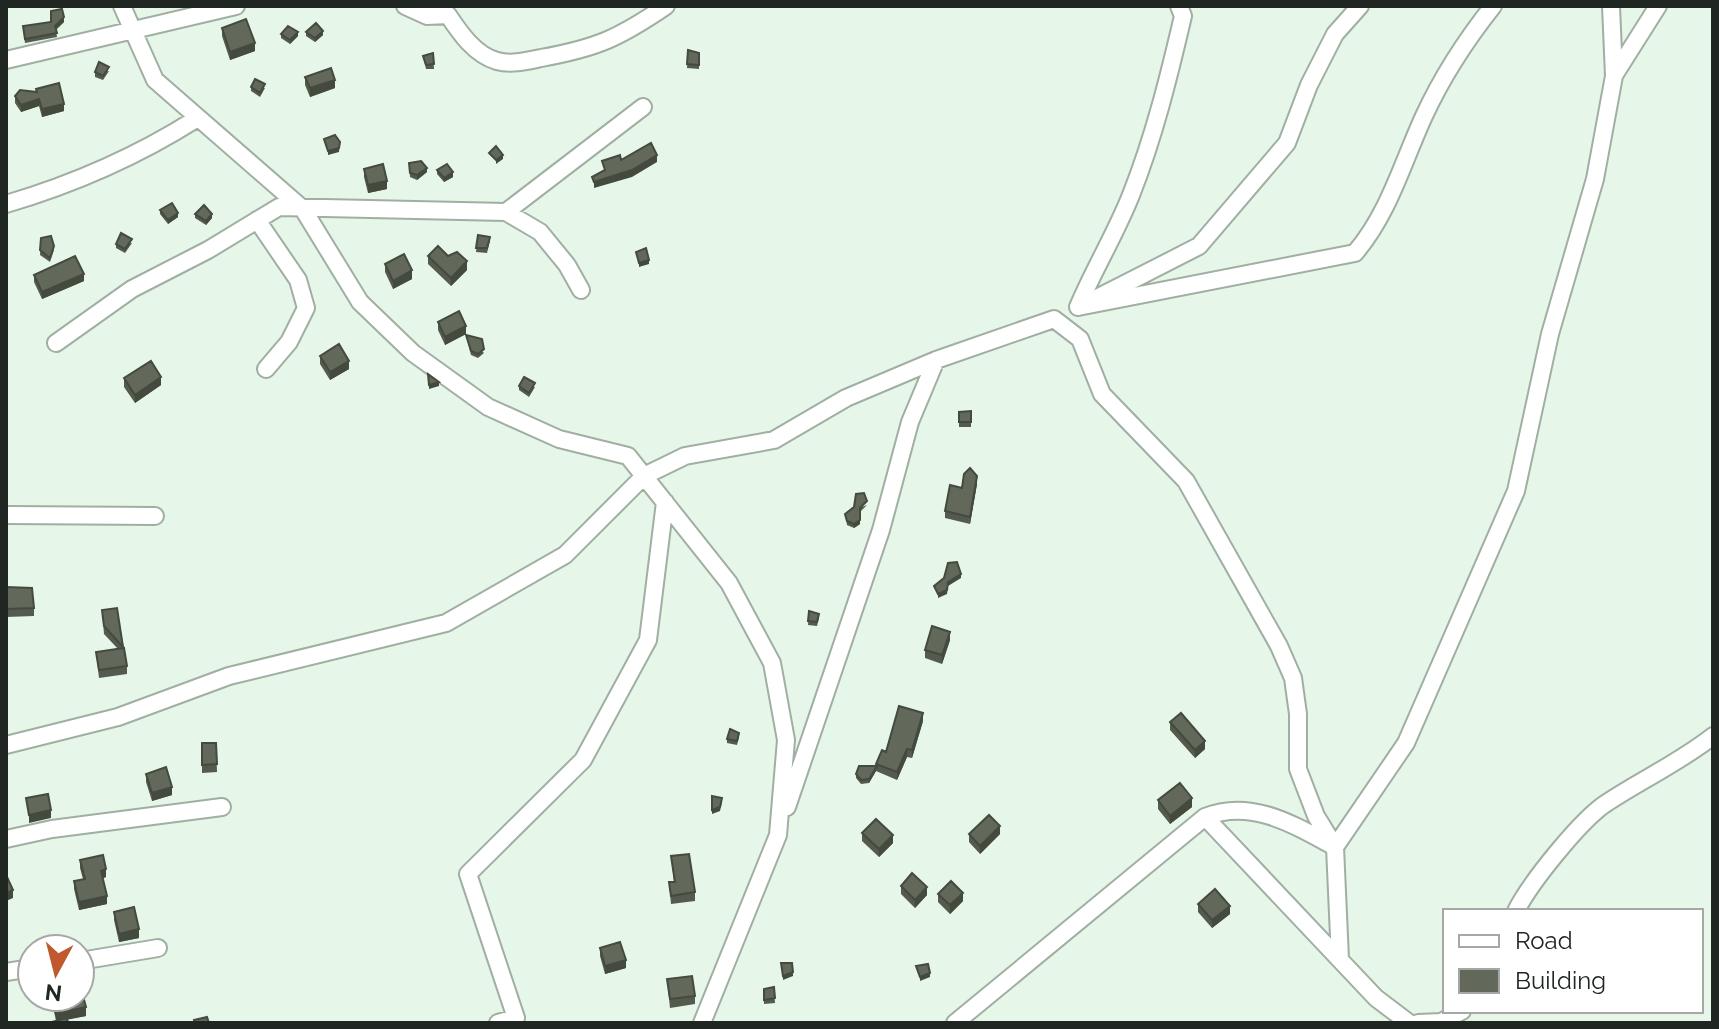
<svg xmlns="http://www.w3.org/2000/svg" width="1719" height="1029" font-family="Raleway,sans-serif">
  <rect width="100%" height="100%" fill="#e6f6e9"/>
  <g fill="none" stroke-linecap="round" stroke-linejoin="round">
    <defs>
      <path id="minor" d="M122,6L155,80L303,209L360,302L413,353L488,407L559,439L628,456L729,583L772,663L786,740L778,835L702,1023
        M405,6L427,16L448,15C460,33 475,55 497,61C511,65 527,61 541,58C597,48 619,38 666,6
        M6,60L236,6
        M1615,74L1658,6
        M6,204C74,184 136,157 196,119
        M506,212L643,107
        M257,220L298,280L306,308L289,342L266,369
        M1099,297L1199,246L1287,143L1309,85L1335,34L1360,6
        M1078,307L1355,253C1389,213 1402,164 1424,116C1442,77 1466,40 1493,6
        M1078,307C1094,269 1116,233 1131,195C1154,137 1169,76 1183,16L1179,6
        M56,343L132,289L208,250L279,207L506,212L540,232L567,265L581,290
        M6,515L155,516
        M6,745L118,717L229,676L446,623L565,555L644,476L685,456L774,440L846,398L936,360L1054,319L1080,339L1102,394L1186,481L1279,646L1293,678L1298,714V769L1316,816L1335,847L1406,743L1516,491L1550,334L1595,179L1614,76L1611,6
        M787,807L881,530L910,422L936,360
        M1205,817L1376,998L1409,1023
        M6,839L52,829L222,807
        M1516,911C1530,883 1582,818 1608,802C1643,779 1680,762 1713,736
        M80,961L158,948
        M6,972L32,968
        M498,1023L516,1018L468,874L583,760L648,640L665,502
        M955,1023L1205,817C1251,798 1294,825 1335,847L1340,959
        M1418,1023L1441,1022L1462,1011"/>
    </defs>
    <use href="#minor" stroke="#a0afa2" stroke-width="20"/>
    <use href="#minor" stroke="#fff" stroke-width="16"/>
  </g>
  <path fill="#545a4d" d="M64,22L56,30L57,37L25,43L23,26Z
    M222,28L255,51L230,60L222,36Z
    M306,32L323,35L315,42L306,36Z
    M281,34L298,36L290,44L281,38Z
    M688,50L699,53V69L687,68Z
    M433,53L434,69H426L423,56Z
    M109,71L103,80L95,77V72Z
    M305,77L335,88L310,97L305,85Z
    M251,87L265,88L260,97L251,91Z
    M36,89L64,111L42,117L39,106L21,112L15,103V96L36,92Z
    M409,163L427,172L417,180L410,177Z
    M364,169L387,189L368,193L364,177Z
    M437,170L453,177L444,182L437,174Z
    M160,210L178,217L168,224L160,214Z
    M195,214L212,218L206,225L195,218Z
    M478,235L490,241L487,253L476,252Z
    M41,238L54,250L50,262L40,255Z
    M132,243L125,253L116,248V244Z
    M428,256H448L467,270L451,286L428,264Z
    M385,264L412,279L393,289L385,272Z
    M34,275L84,281L42,299L34,282Z
    M438,322L466,334L445,345L438,330Z
    M466,335L484,353L478,358L471,355Z
    M320,356L349,369L330,380L320,364Z
    M124,378L161,385L135,403L124,387Z
    M519,386L535,387L529,397L519,390Z
    M971,411V427H959V412Z
    M977,484L970,524L945,518V511L962,488Z
    M867,505L860,512V524L854,528L847,525L845,514Z
    M6,587L34,608V616L6,617Z
    M117,608L127,666V674L99,678L96,652L118,649L104,634L102,610Z
    M809,611L819,618L817,626L808,625Z
    M950,640L942,664L925,658V650Z
    M923,721L912,758L907,757L897,780L876,771L869,783L861,784L856,778V774L876,766V764L886,752Z
    M1170,722L1205,749L1195,758L1170,730Z
    M739,737L737,745L727,743V739Z
    M202,743H216L217,772L202,773Z
    M146,774L172,795L152,801L146,782Z
    M1158,800L1192,807L1170,824L1158,809Z
    M862,833L893,843L879,857L862,841Z
    M969,834H1000L980,854L969,842Z
    M671,856L695,892V901L671,904L669,882H674Z
    M80,860L106,877L103,878L107,904L79,910L74,889V881L83,879L80,868Z
    M901,886L927,895L915,908L901,894Z
    M938,894L963,901L950,914L938,902Z
    M1198,904L1230,914L1212,928L1198,912Z
    M114,912L139,938L119,942L114,920Z
    M600,948L626,968L605,974L600,956Z
    M667,979L695,996V1004L670,1008Z
    M774,987L775,1003L764,1004V989Z
    M51,997H80L86,1016L56,1021Z"/>
  <path fill="#454a3f" d="M64,17V22L55,30V26Z
    M323,31V35L315,42V38Z
    M298,32V36L290,44V40Z
    M255,43V51L230,60V52Z
    M335,80V88L310,97V88Z
    M39,99V106L21,112V105Z
    M64,104V111L42,117V109Z
    M340,142L339,152L328,155V151Z
    M503,155V159L496,164V160Z
    M657,155V162L632,177L594,188V182Z
    M427,168V172L417,180V175Z
    M453,172V177L444,182V178Z
    M387,181V189L368,193V185Z
    M178,213V217L168,224V220Z
    M212,214V218L206,225V221Z
    M649,260V264L639,267V263Z
    M467,261V270L451,286V278Z
    M412,270V279L393,289V281Z
    M84,274V281L42,299V292Z
    M466,326V334L445,345V337Z
    M349,361V369L330,380V372Z
    M161,377V385L135,403V395Z
    M439,382V386L429,389V385Z
    M977,476V484L970,524V517Z
    M860,520V524L854,528V524Z
    M961,574V578L948,586L947,594L938,598V594L948,582Z
    M950,632V640L942,664V655Z
    M923,713V721L912,758V750Z
    M1205,741V749L1195,758V750Z
    M907,749V757L897,780V772Z
    M876,767V771L869,783V779Z
    M172,787V795L152,801V793Z
    M1192,798V807L1170,824V816Z
    M722,802L720,811L712,814V810Z
    M51,810V818L29,823V815Z
    M1000,826V834L980,854V846Z
    M893,835V843L879,857V849Z
    M106,869V877L101,879V871Z
    M927,887V895L915,908V900Z
    M13,890V898L6,901V893Z
    M963,893V901L950,914V905Z
    M107,896V904L79,910V902Z
    M1230,906V914L1212,928V920Z
    M139,929V938L119,942V934Z
    M626,960V968L605,974V966Z
    M793,972V976L783,980V976Z
    M930,973V977L920,981V977Z
    M86,1007V1016L56,1022V1014Z"/>
  <path fill="#62695a" stroke="#454a3f" stroke-width="2" d="M62,9L64,17L55,26L57,33L25,39L23,26L51,22V11Z
    M246,19L255,43L230,52L222,28Z
    M316,23L323,31L315,38L306,32Z
    M288,26L298,32L290,40L281,34Z
    M688,50L699,53V65L687,64Z
    M433,53L434,64L426,65L423,56Z
    M99,62L109,67L103,76L95,72Z
    M331,68L335,80L310,88L305,77Z
    M255,79L265,84L260,93L251,87Z
    M59,83L64,104L42,109L39,99L21,105L15,96L20,90L37,92L36,89Z
    M335,135L340,142L339,148L328,151L324,139Z
    M651,143L657,155L632,170L594,182L592,177L605,170L602,161L620,155L621,160Z
    M496,146L503,155L496,160L489,153Z
    M421,161L427,168L417,175L410,173L409,163Z
    M383,164L387,181L368,185L364,169Z
    M447,164L453,172L444,178L437,170Z
    M172,203L178,213L168,220L160,210Z
    M204,205L212,214L206,221L195,214Z
    M121,233L132,239L125,249L116,244Z
    M478,235L490,237L487,248H476Z
    M51,236L54,246L50,258L40,250L41,238Z
    M438,246L448,256L457,252L467,261L451,278L428,256Z
    M646,248L649,260L639,263L636,252Z
    M404,254L412,270L393,281L385,264Z
    M75,256L84,274L42,292L34,275Z
    M459,311L466,326L445,337L438,322Z
    M466,335L482,339L484,349L478,354L471,351Z
    M339,344L349,361L330,372L320,356Z
    M151,361L161,377L135,395L124,378Z
    M428,374L439,382L429,385Z
    M524,377L535,383L529,393L519,386Z
    M971,411V422H959V412Z
    M970,468L977,476L970,517L945,511L950,485L962,488L964,474Z
    M864,493L867,501L860,508V520L854,524L847,521L845,514L854,507L856,494Z
    M957,562L961,574L948,582L947,590L938,594L934,586L944,578L948,563Z
    M6,587L32,588L34,608L6,609Z
    M117,608L123,647L104,626L102,610Z
    M809,611L819,614L817,622L808,621Z
    M932,626L950,632L942,655L925,650Z
    M124,648L127,666L99,670L96,652Z
    M899,706L923,713L912,750L907,749L897,772L876,764L882,750L886,752Z
    M1181,713L1205,741L1195,750L1170,722Z
    M730,729L739,733L737,741L727,739Z
    M202,743H216L217,764L202,765Z
    M859,766H877L869,779L861,780L856,774Z
    M166,767L172,787L152,793L146,774Z
    M1180,783L1192,798L1170,816L1158,800Z
    M48,794L51,810L29,815L26,798Z
    M712,796L722,798L720,807L712,810Z
    M989,815L1000,826L980,846L969,834Z
    M876,819L893,835L879,849L862,833Z
    M689,854L695,892L671,896L669,882H675L671,856Z
    M103,855L106,869L101,871L107,896L79,902L74,881L85,879L80,860Z
    M912,873L927,887L915,900L901,886Z
    M7,877L13,890L6,893V878Z
    M951,881L963,893L950,905L938,894Z
    M1215,889L1230,906L1212,920L1198,904Z
    M134,907L139,929L119,934L114,912Z
    M620,942L626,960L605,966L600,948Z
    M781,963H792L793,972L783,976Z
    M928,964L930,973L920,977L916,966Z
    M692,976L695,996L670,999L667,979Z
    M80,985L86,1007L56,1014L52,997H80Z
    M774,987L775,998L764,1000V989Z
    M207,1017L209,1023H195L194,1020Z
    M67,1018L68,1023H48Z"/>
  <rect width="1719" height="1029" fill="none" stroke="#202621" stroke-width="16"/>
  <rect x="1443" y="909" width="260" height="104" fill="#ffffff" stroke="#a6a8a6" stroke-width="2"/>
  <rect x="1459" y="935" width="40" height="12" fill="#ffffff" stroke="#a6a8a6" stroke-width="2"/>
  <text x="1515" y="949" font-size="24" fill="#202621">Road</text>
  <rect x="1459" y="969" width="40" height="24" fill="#62695a" stroke="#a6a8a6" stroke-width="2"/>
  <text x="1515" y="989" font-size="24" fill="#202621">Building</text>
  <g transform="translate(56 973) rotate(187)"><circle r="38" fill="#ffffff" stroke="#a6a8a6" stroke-width="2"/>
  <path d="M0-6L14 30L0 20L-14 30Z" fill="#c0592d"/>
  <text y="-12" font-size="22" font-weight="bold" text-anchor="middle" fill="#202621">N</text>
  </g>
</svg>
